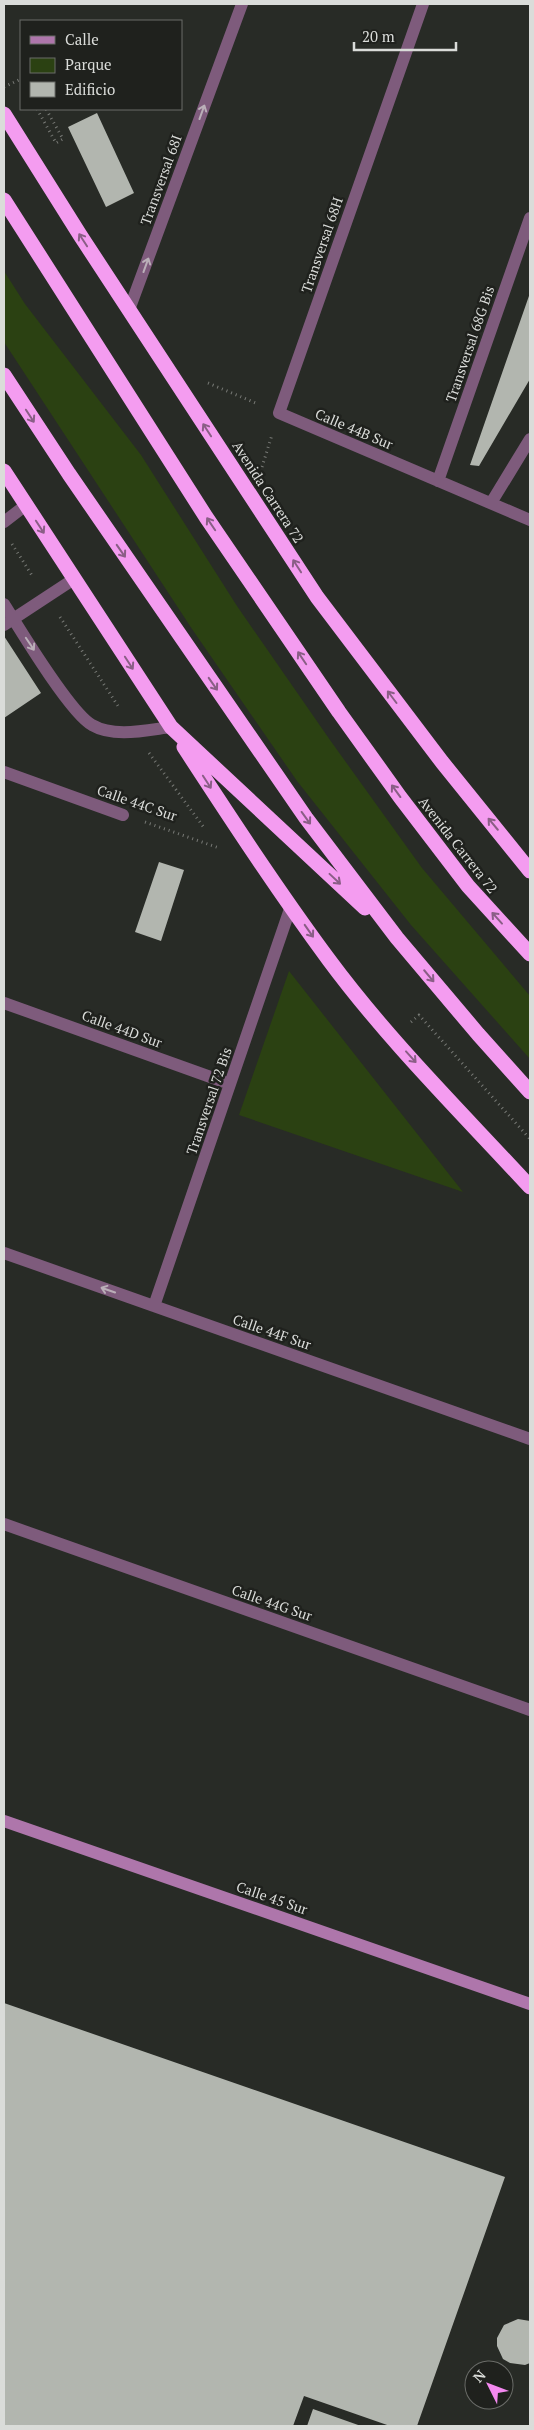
<svg xmlns="http://www.w3.org/2000/svg" width="534" height="2430" font-family="'PT Serif',serif">
  <rect width="100%" height="100%" fill="#282b26"/>
  <path fill="#2b4112" d="M4,271L25,304L141,455L237,606L330,740L422,868L530,996V1059L411,925L297,781L192,629L4,342Z
    M289,971L463,1192L239,1115Z"/>
  <path fill="#b2b6af" d="M97,113L134,193L106,207L68,127Z
    M530,293V379L479,466L470,465Z
    M4,636L41,693L4,718Z
    M159,862L184,870L161,941L135,932Z
    M4,2003L505,2177L417,2426H390L304,2396L293,2426H4Z
    M518,2319L530,2321V2363L525,2365L510,2363L503,2359L497,2346V2338L504,2325Z
    M313,2409L361,2426H307Z"/>
  <g fill="none" stroke-linecap="round" stroke-linejoin="round">
    <path stroke="#787a76" stroke-width="3" stroke-dasharray="1 4" stroke-linecap="butt" d="M4,87L21,79
      M37,109L56,143L63,139L46,109
      M208,383L258,404
      M262,467L272,435
      M12,544L33,577
      M60,617L120,709
      M149,753L205,829
      M145,822L219,848
      M411,1022L419,1015L530,1139"/>
    <path stroke="#7e5b7c" stroke-width="12" d="M4,522L26,505
      M4,604C19,628 70,713 92,725C114,738 147,730 171,727
      M4,625L74,579"/>
    <path stroke="#7e5b7c" stroke-width="12" d="M423,4L279,413L530,520
      M129,310L242,4
      M438,481L530,218
      M491,503L530,439
      M4,772L123,815
      M4,1003L230,1084
      M4,1253L530,1439
      M154,1306L291,906
      M4,1524L530,1710"/>
    <path stroke="#ae76ab" stroke-width="12" d="M4,1821L530,2004"/>
    <path stroke="#f49cf0" stroke-width="15" d="M4,114L80,235L317,597L442,762L530,871
      M4,200L206,517L339,712L400,797L468,886L530,954
      M4,375L69,474L306,818L397,938L478,1034L530,1092
      M4,471L171,727L365,908
      M184,747C231,819 278,891 329,960C389,1041 462,1113 530,1187"/>
  </g>
  <defs><path id="oneway-shaft" d="M-6 0H5M1.5-3L5.5 0L1.5 3" fill="none" stroke-width="1.6" stroke-linecap="round" stroke-linejoin="round" transform="scale(1.25)"/></defs>
  <g stroke="#baafb8">
    <use href="#oneway-shaft" transform="translate(202 112) rotate(-70)"/>
    <use href="#oneway-shaft" transform="translate(146 265) rotate(-70)"/>
    <use href="#oneway-shaft" transform="translate(30 644) rotate(56)"/>
    <use href="#oneway-shaft" transform="translate(108 1290) rotate(-161)"/>
  </g>
  <g stroke="#8a5e86">
    <use href="#oneway-shaft" transform="translate(83 240) rotate(-123)"/>
    <use href="#oneway-shaft" transform="translate(30 416) rotate(57)"/>
    <use href="#oneway-shaft" transform="translate(207 430) rotate(-123)"/>
    <use href="#oneway-shaft" transform="translate(211 524) rotate(-124)"/>
    <use href="#oneway-shaft" transform="translate(40 527) rotate(57)"/>
    <use href="#oneway-shaft" transform="translate(121 551) rotate(55)"/>
    <use href="#oneway-shaft" transform="translate(297 566) rotate(-123)"/>
    <use href="#oneway-shaft" transform="translate(302 658) rotate(-124)"/>
    <use href="#oneway-shaft" transform="translate(129 663) rotate(57)"/>
    <use href="#oneway-shaft" transform="translate(213 684) rotate(55)"/>
    <use href="#oneway-shaft" transform="translate(392 697) rotate(-127)"/>
    <use href="#oneway-shaft" transform="translate(207 782) rotate(57)"/>
    <use href="#oneway-shaft" transform="translate(396 791) rotate(-126)"/>
    <use href="#oneway-shaft" transform="translate(306 818) rotate(54)"/>
    <use href="#oneway-shaft" transform="translate(493 824) rotate(-130)"/>
    <use href="#oneway-shaft" transform="translate(335 879) rotate(43)"/>
    <use href="#oneway-shaft" transform="translate(497 918) rotate(-132)"/>
    <use href="#oneway-shaft" transform="translate(309 931) rotate(55)"/>
    <use href="#oneway-shaft" transform="translate(429 976) rotate(50)"/>
    <use href="#oneway-shaft" transform="translate(411 1057) rotate(48)"/>
  </g>
  <g text-anchor="middle" stroke-width="5" stroke-linejoin="round" paint-order="stroke">
    <g font-size="14" fill="#dadcd9" stroke="#1f211d">
      <text transform="translate(161 180) rotate(-70)" y="5">Transversal 68I</text>
      <text transform="translate(322 245) rotate(-71)" y="5">Transversal 68H</text>
      <text transform="translate(470 344) rotate(-71)" y="5">Transversal 68G Bis</text>
      <text transform="translate(354 429) rotate(23)" y="5">Calle 44B Sur</text>
      <text transform="translate(268 492) rotate(57)" y="5">Avenida Carrera 72</text>
      <text transform="translate(137 803) rotate(19)" y="5">Calle 44C Sur</text>
      <text transform="translate(458 845) rotate(52)" y="5">Avenida Carrera 72</text>
      <text transform="translate(122 1029) rotate(20)" y="5">Calle 44D Sur</text>
      <text transform="translate(209 1101) rotate(-71)" y="5">Transversal 72 Bis</text>
      <text transform="translate(272 1332) rotate(19)" y="5">Calle 44F Sur</text>
      <text transform="translate(272 1603) rotate(19)" y="5">Calle 44G Sur</text>
      <text transform="translate(272 1898) rotate(19)" y="5">Calle 45 Sur</text>
    </g>
  </g>
  <rect width="534" height="2430" fill="none" stroke="#dadcd9" stroke-width="10"/>
  <rect x="20" y="20" width="162" height="90" fill="#1f211d" stroke="#6a6c68"/>
  <rect x="30" y="36" width="25" height="8" fill="#ae76ab" stroke="#6a6c68"/>
  <text x="65" y="45" font-size="15" fill="#dadcd9">Calle</text>
  <rect x="30" y="58" width="25" height="15" fill="#2b4112" stroke="#6a6c68"/>
  <text x="65" y="70" font-size="15" fill="#dadcd9">Parque</text>
  <rect x="30" y="82" width="25" height="15" fill="#b2b6af" stroke="#6a6c68"/>
  <text x="65" y="95" font-size="15" fill="#dadcd9">Edificio</text>
  <g transform="translate(489 2385) rotate(312)"><circle r="24" fill="#1f211d" stroke="#6a6c68"/>
  <path d="M0-4L9 19L0 12L-9 19Z" fill="#f489f0"/>
  <text y="-8" font-size="14" font-weight="bold" text-anchor="middle" fill="#dadcd9">N</text>
  </g>
  <path d="M354 42v8h102v-8" fill="none" stroke="#dadcd9" stroke-width="2.5"/>
  <text x="362" y="42" font-size="15" fill="#dadcd9" stroke="#1f211d" stroke-width="4" paint-order="stroke">20 m</text>
</svg>
